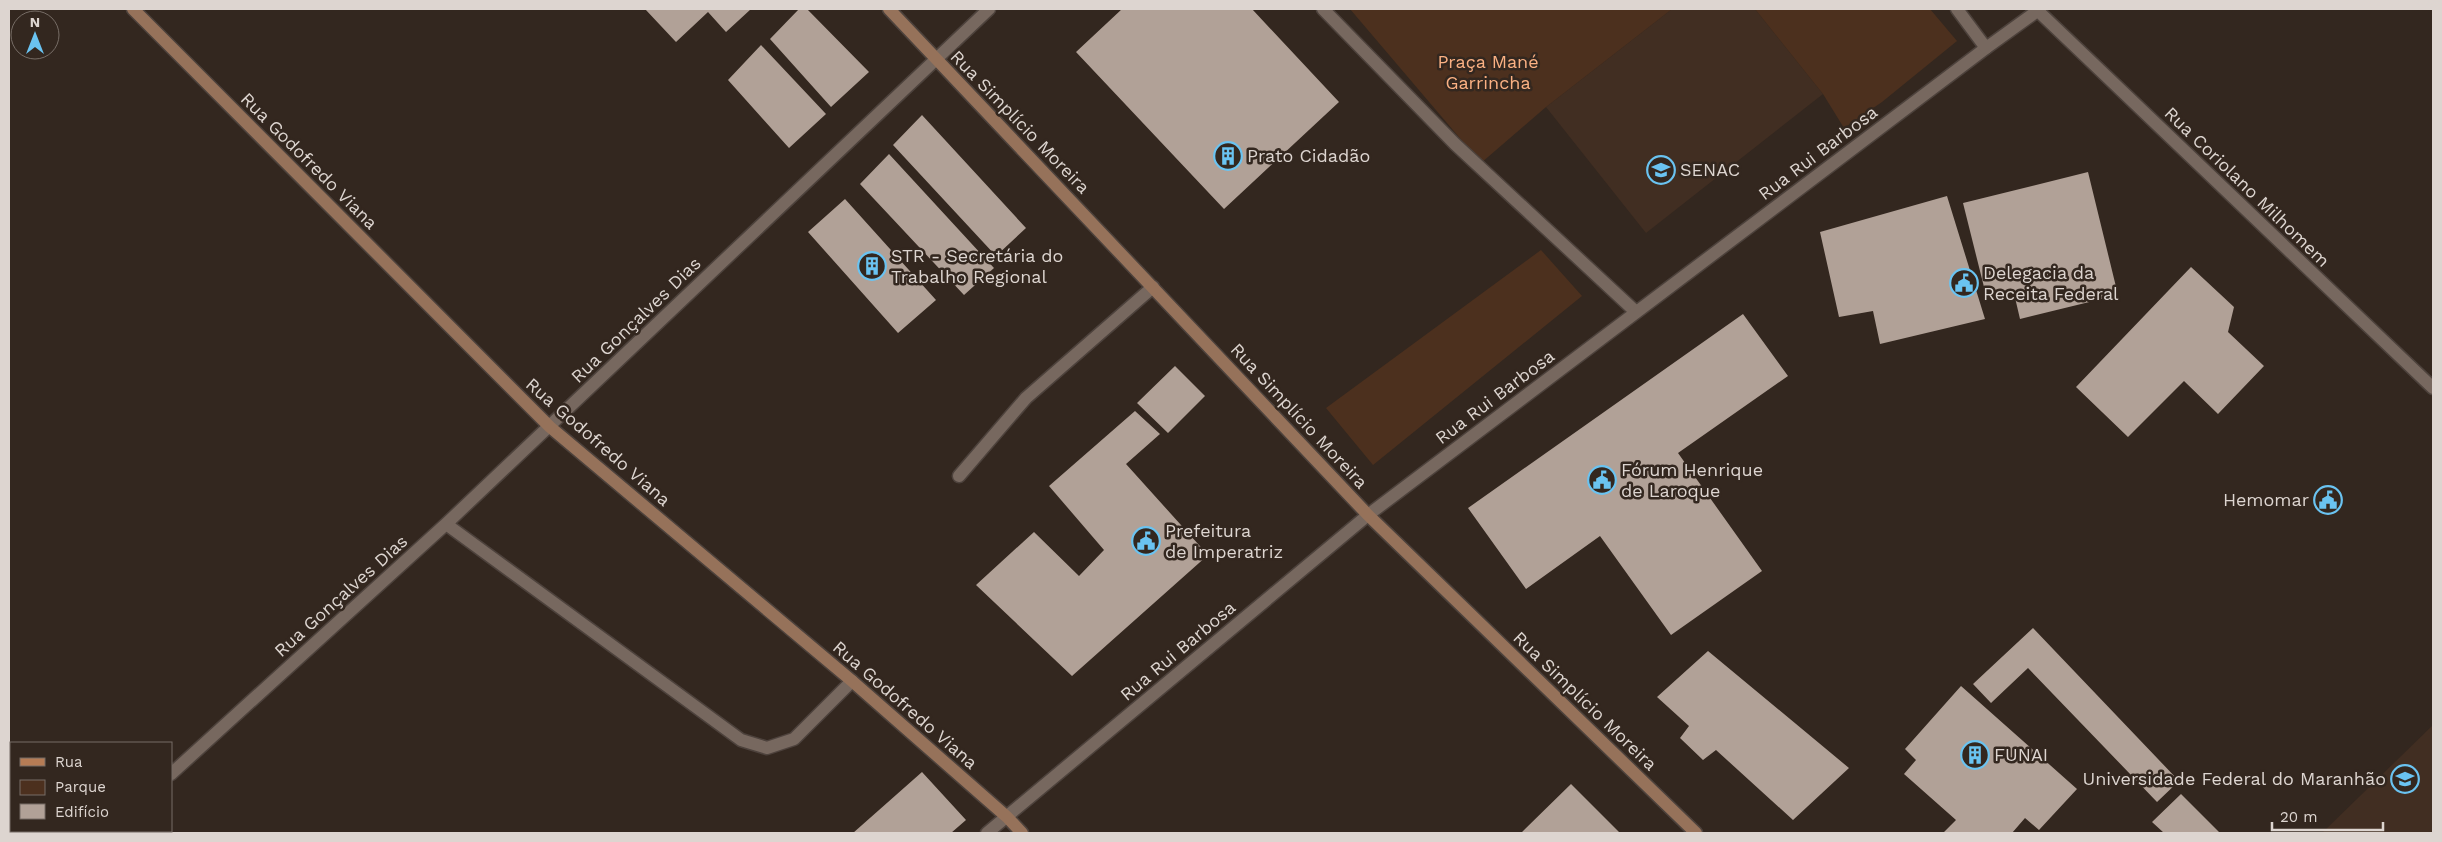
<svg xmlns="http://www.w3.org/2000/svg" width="2442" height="842" font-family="'Work Sans',sans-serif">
  <rect width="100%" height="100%" fill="#33271f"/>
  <path fill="#412e22" d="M1672,9H1755L1823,94L1646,233L1546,107Z
    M2433,725V833H2322Z"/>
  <path fill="#4c301e" d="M1350,9H1672L1546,107L1481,163Z
    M1755,9H1930L1957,41L1882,102L1844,128L1823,94Z
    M1541,250L1582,296L1373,465L1326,408Z"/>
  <path fill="#b1a197" d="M645,9H751L726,32L708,12L676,42Z
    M799,9H807L869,72L831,107L770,39Z
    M1122,9H1252L1339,102L1224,209L1076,52Z
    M761,45L826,114L789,148L728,80Z
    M922,115L1026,228L996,256L893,145Z
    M889,154L994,268L964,295L860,184Z
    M2088,172L2118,295L2020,319L2013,289L1986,295L1963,203Z
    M1947,196L1985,319L1880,344L1873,311L1839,317L1820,232Z
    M845,199L936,300L898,333L808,232Z
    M2191,267L2234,307L2228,332L2264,366L2218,414L2184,381L2128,437L2076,387Z
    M1743,314L1788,376L1678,453L1762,571L1671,635L1600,536L1526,589L1468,508Z
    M1175,366L1205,396L1168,433L1137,403Z
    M1135,411L1160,434L1126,464L1208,555L1072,676L976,585L1034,532L1079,576L1104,550L1049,486Z
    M2033,628L2179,781L2157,802L2028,668L1991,703L1973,684Z
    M1708,651L1849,768L1793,820L1716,750L1703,760L1680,738L1689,726L1657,697Z
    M1961,686L2077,789L2039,830L2025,818L2012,833H1943L1956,820L1904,774L1916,760L1905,749Z
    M922,772L966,820L951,833H853Z
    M1571,784L1620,833H1521Z
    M2181,794L2220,833H2164L2152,822Z"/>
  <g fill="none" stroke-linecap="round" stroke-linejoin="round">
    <defs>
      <path id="service" d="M1323,9L1455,144L1636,312
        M959,476L1026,398L1153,287"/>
      <path id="minor" d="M446,524L741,740L767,748L794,739L852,681
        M171,774L446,524L989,9
        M106,833L109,831
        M987,833L1368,515L1986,48"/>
      <path id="tertiary" d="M1957,9L1986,48L2040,9
        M2037,10L2433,388"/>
      <path id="secondary" d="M133,9L550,427L852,681L1007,817L1022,833
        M889,9L1368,515L1696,833"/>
      <path id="primary" d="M9,771L11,774
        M66,831L68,833"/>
    </defs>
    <use href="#service" stroke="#4d423c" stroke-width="15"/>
    <use href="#minor" stroke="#4d423c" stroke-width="15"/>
    <use href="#tertiary" stroke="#4d423c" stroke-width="15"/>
    <use href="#secondary" stroke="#4d423c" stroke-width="15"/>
    <use href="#primary" stroke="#4d423c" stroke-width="15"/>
    <use href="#service" stroke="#77685f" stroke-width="12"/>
    <use href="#minor" stroke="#77685f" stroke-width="12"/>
    <use href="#tertiary" stroke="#77685f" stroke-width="12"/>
    <use href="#secondary" stroke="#96725a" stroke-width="12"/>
    <use href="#primary" stroke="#b67c55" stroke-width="12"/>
  </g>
  <defs>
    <symbol id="building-ring" viewBox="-11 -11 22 22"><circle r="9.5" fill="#33271f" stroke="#6ac3f1" stroke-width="1.5"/><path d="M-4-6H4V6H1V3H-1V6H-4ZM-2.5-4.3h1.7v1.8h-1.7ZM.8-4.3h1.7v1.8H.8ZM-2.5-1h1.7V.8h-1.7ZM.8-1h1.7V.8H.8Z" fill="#6ac3f1"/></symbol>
    <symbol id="school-ring" viewBox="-11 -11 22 22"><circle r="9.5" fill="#33271f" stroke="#6ac3f1" stroke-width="1.5"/><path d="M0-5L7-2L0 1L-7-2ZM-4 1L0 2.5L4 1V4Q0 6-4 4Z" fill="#6ac3f1"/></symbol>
    <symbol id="civic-ring" viewBox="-11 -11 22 22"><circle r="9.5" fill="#33271f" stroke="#6ac3f1" stroke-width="1.5"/><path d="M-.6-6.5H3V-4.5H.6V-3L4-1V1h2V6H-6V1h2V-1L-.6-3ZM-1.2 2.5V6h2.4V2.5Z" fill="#6ac3f1"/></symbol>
    <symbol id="university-ring" viewBox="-11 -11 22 22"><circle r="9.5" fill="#33271f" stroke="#6ac3f1" stroke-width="1.5"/><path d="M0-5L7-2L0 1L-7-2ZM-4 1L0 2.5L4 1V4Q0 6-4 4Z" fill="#6ac3f1"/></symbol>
  </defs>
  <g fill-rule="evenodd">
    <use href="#building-ring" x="1212" y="140" width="32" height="32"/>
    <use href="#school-ring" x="1645" y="154" width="32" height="32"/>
    <use href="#building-ring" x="856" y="250" width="32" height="32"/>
    <use href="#civic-ring" x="1948" y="267" width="32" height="32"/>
    <use href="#civic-ring" x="1586" y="464" width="32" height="32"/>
    <use href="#civic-ring" x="2312" y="484" width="32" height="32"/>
    <use href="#civic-ring" x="1130" y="525" width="32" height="32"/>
    <use href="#building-ring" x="1959" y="739" width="32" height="32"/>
    <use href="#university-ring" x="2389" y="763" width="32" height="32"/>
  </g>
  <g text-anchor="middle" stroke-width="5" stroke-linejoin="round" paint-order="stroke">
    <g font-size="18" fill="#fbb183" stroke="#33271f">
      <text x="1488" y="68">Praça Mané<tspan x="1488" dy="21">Garrincha</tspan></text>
    </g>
    <g font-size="18" fill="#ddd5d0" stroke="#33271f">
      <text transform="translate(1020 122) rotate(46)" y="6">Rua Simplício Moreira</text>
      <text transform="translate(1818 153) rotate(-37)" y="6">Rua Rui Barbosa</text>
      <text transform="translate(309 161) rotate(45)" y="6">Rua Godofredo Viana</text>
      <text transform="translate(2247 187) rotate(44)" y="6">Rua Coriolano Milhomem</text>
      <text transform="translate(636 320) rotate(-44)" y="6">Rua Gonçalves Dias</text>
      <text transform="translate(1495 397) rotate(-37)" y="6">Rua Rui Barbosa</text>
      <text transform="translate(1299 416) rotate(47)" y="6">Rua Simplício Moreira</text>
      <text transform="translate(598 442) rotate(41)" y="6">Rua Godofredo Viana</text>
      <text transform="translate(341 596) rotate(-42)" y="6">Rua Gonçalves Dias</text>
      <text transform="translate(1178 651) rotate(-40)" y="6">Rua Rui Barbosa</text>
      <text transform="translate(1585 701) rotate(44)" y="6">Rua Simplício Moreira</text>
      <text transform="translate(905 705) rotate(41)" y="6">Rua Godofredo Viana</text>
    </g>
    <g font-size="18" fill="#ddd5d0" stroke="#33271f" text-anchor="start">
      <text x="1247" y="162">Prato Cidadão</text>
      <text x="1680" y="176">SENAC</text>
      <text x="891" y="262">STR - Secretária do<tspan x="891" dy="21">Trabalho Regional</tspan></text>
      <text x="1983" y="279">Delegacia da<tspan x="1983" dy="21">Receita Federal</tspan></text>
      <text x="1621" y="476">Fórum Henrique<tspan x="1621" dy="21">de Laroque</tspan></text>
      <text x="2309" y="506" text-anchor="end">Hemomar</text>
      <text x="1165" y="537">Prefeitura<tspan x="1165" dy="21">de Imperatriz</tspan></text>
      <text x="1994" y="761">FUNAI</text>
      <text x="2386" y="785" text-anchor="end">Universidade Federal do Maranhão</text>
    </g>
  </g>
  <rect width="2442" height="842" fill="none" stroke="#ddd5d0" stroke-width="20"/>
  <rect x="10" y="742" width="162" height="90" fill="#33271f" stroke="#776d66"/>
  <rect x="20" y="758" width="25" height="8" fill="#b67c55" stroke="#776d66"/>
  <text x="55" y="767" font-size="15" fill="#ddd5d0">Rua</text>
  <rect x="20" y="780" width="25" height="15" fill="#4c301e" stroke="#776d66"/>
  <text x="55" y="792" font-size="15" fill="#ddd5d0">Parque</text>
  <rect x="20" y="804" width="25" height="15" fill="#b1a197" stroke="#776d66"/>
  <text x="55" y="817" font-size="15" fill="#ddd5d0">Edifício</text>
  <g transform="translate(35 35)"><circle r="24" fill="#33271f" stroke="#776d66"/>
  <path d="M0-4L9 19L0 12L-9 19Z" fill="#6ac3f1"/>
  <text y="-8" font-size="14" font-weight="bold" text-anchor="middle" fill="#ddd5d0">N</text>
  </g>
  <path d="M2272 822v8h111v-8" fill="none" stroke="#ddd5d0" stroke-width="2.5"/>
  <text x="2280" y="822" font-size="15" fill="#ddd5d0" stroke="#33271f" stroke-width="4" paint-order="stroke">20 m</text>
</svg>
